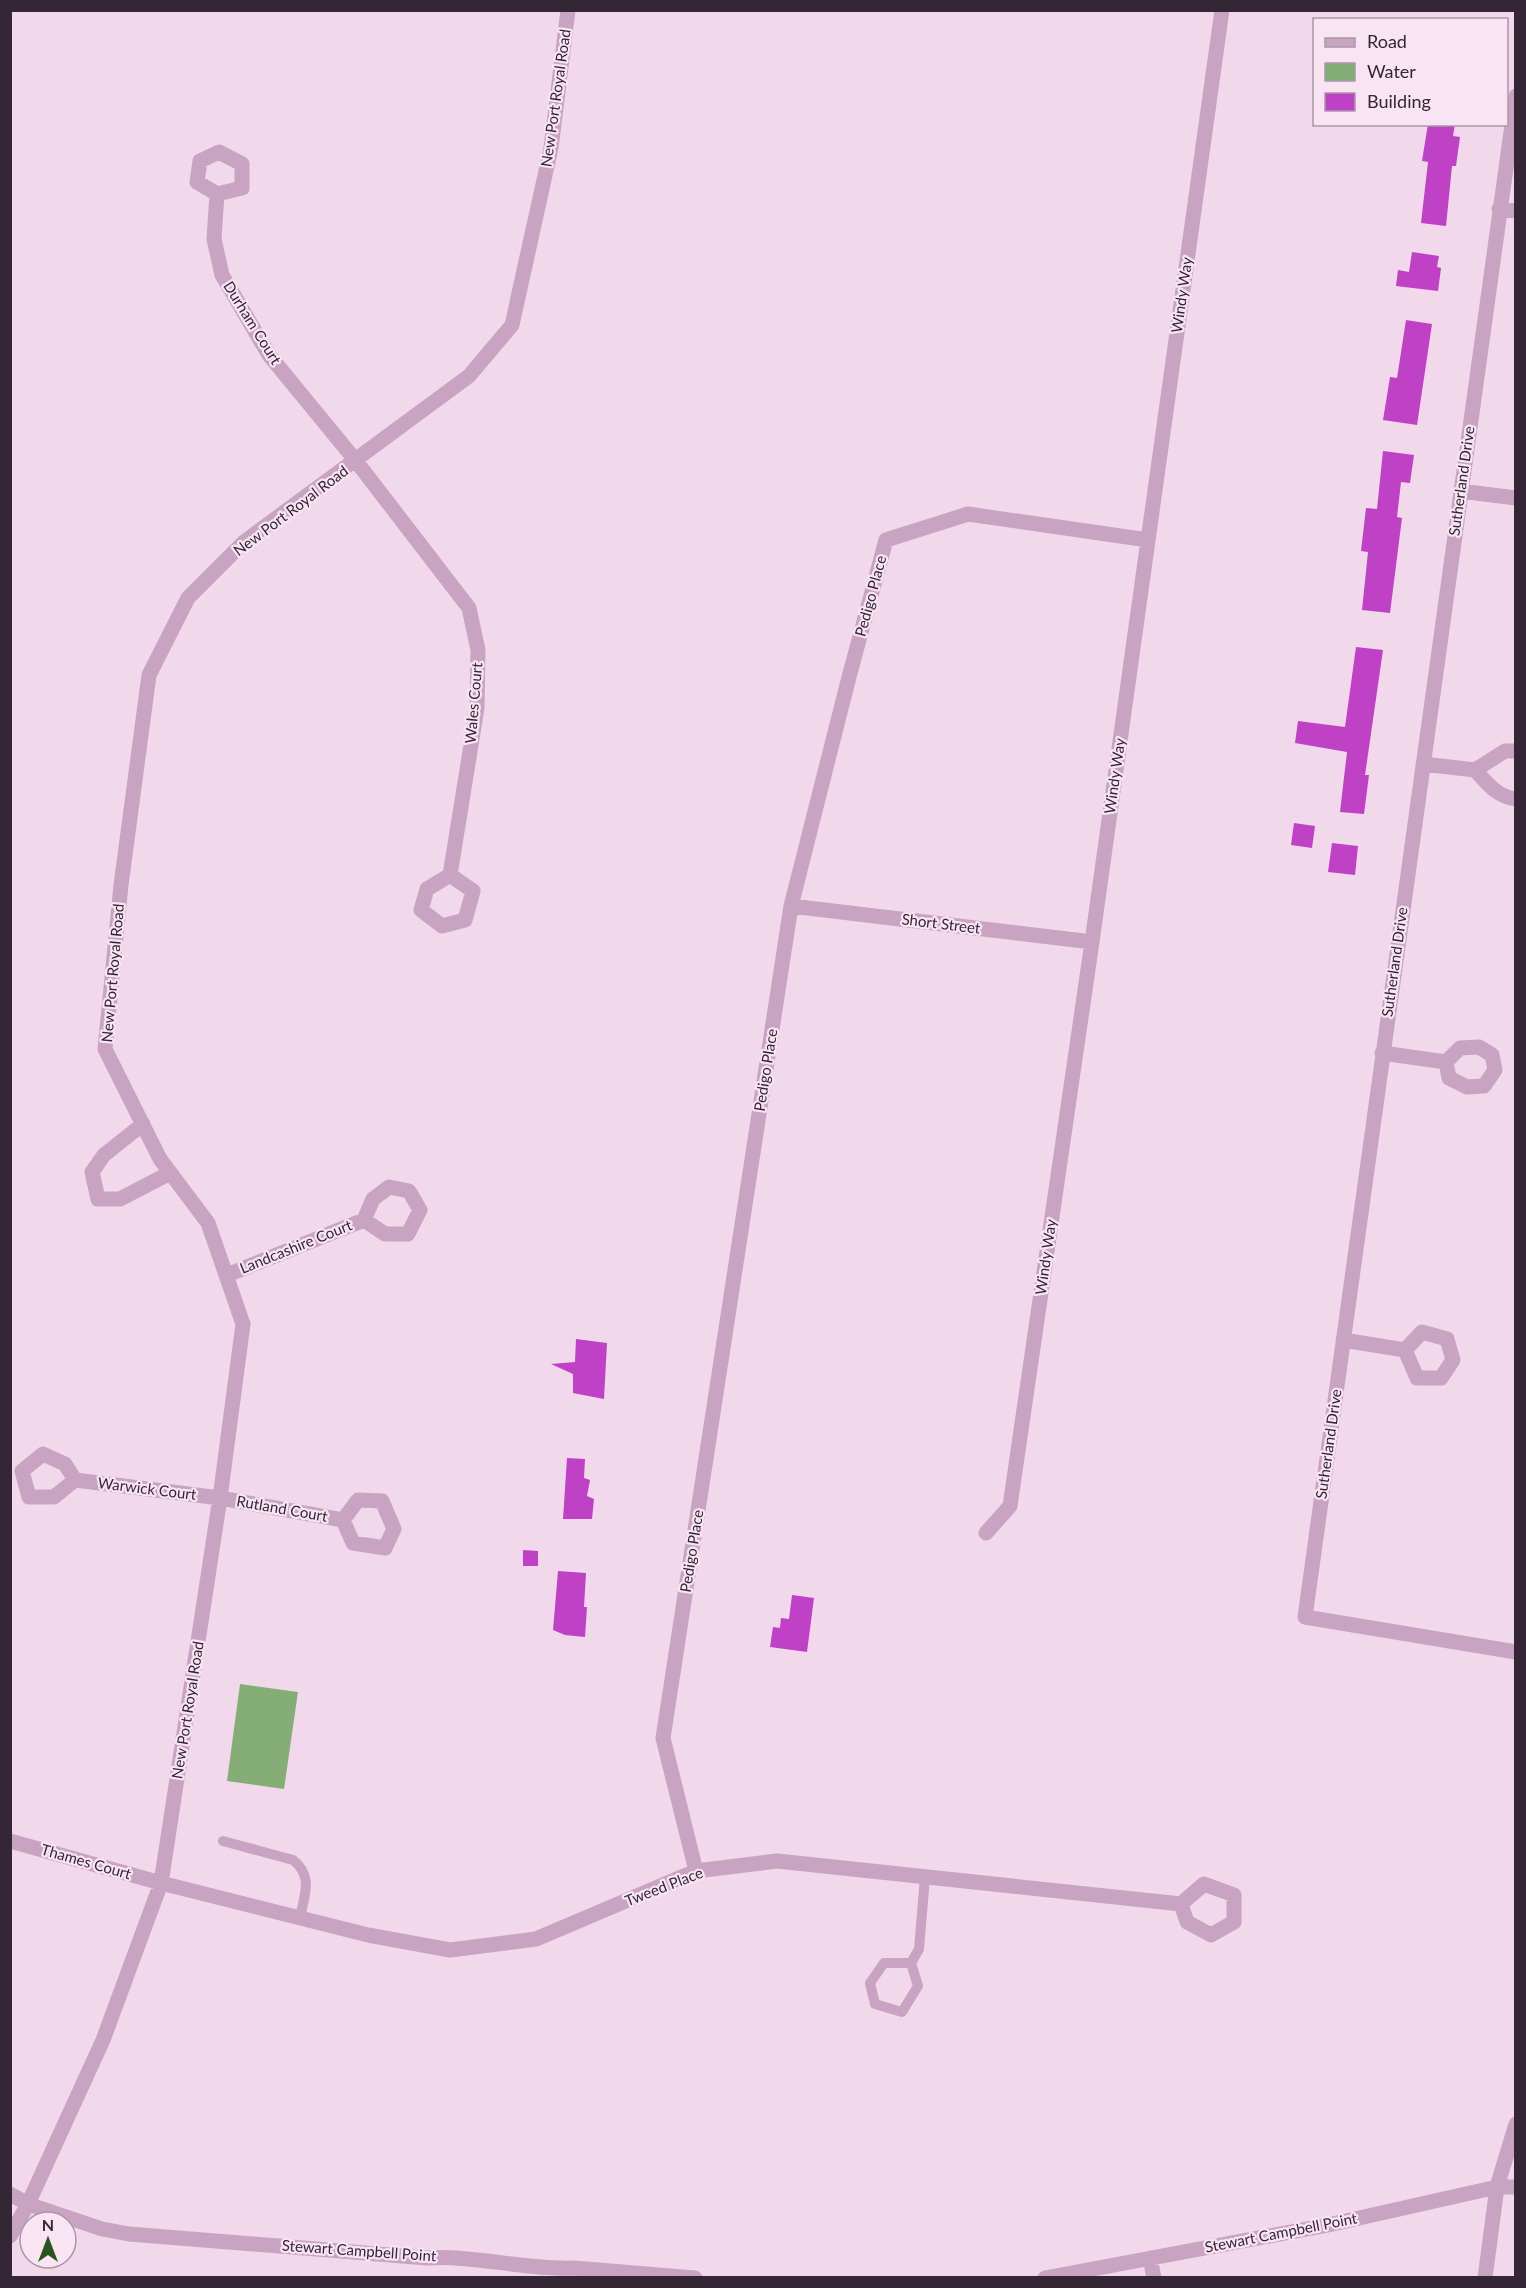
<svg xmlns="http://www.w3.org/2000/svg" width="1526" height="2288" font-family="Lato,sans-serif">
  <rect width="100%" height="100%" fill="#f1d8eb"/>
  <path fill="#85ae77" d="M240,1684L298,1692L284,1789L227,1781Z"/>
  <path fill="#bf41c5" d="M1428,124H1455L1453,136L1460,137L1456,166H1452L1446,226L1421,223L1428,162L1422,161Z
    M1412,252L1439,256L1437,267L1441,268L1438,291L1396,286L1398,270L1409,272Z
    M1406,320L1432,324L1417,425L1383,420L1390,377L1397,378Z
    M1383,451L1414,455L1410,483L1401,482L1397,517L1402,518L1390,613L1362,610L1368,552L1361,551L1366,508L1377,509Z
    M1356,647L1383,650L1365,775H1369L1364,814L1340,812L1347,752L1295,743L1298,721L1345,727Z
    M1294,823L1315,826L1312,848L1291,845Z
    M1332,843L1358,846L1355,875L1328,872Z
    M576,1339L607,1343L604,1399L573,1393V1374L551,1364L575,1362Z
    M567,1458L585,1459L584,1478L590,1480L587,1496L594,1499L592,1519H563Z
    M523,1550L538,1551V1566H523Z
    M558,1571L586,1573L584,1607H587L585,1637L565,1635L553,1630Z
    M792,1595L814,1598L807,1652L770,1647L773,1627L780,1628L781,1618L789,1619Z"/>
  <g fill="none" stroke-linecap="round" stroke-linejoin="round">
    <path stroke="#c8a4c2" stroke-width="10" d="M223,1841L293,1860C314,1876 304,1896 300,1918
      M911,1963L918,1986L902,2012L875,2004L870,1983L884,1963H911L919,1949L925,1877"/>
    <path stroke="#c8a4c2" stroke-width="15" d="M568,10L551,148L512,325L469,376L244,542L188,598L149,675L121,885L105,1049L160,1159L208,1223L243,1324L220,1498L161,1883L103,2040L28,2204L102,2229L129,2234L427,2258C476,2255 525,2270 574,2268L695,2278
      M1516,96L1305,1617L1516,1652
      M217,194L197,182L200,161L219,152L242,164V188L217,194L214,239L222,275L269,355L356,461L469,608L478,650L477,708L450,875L473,891L465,920L442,926L421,910L427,889L450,875
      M1499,209L1516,211
      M1460,491L1516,498
      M1423,764L1475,770L1505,751H1516
      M1475,770C1487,783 1497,797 1516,799
      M791,906L1092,942
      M1382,1053L1446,1062L1460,1048L1479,1047L1492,1055L1495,1070L1484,1086L1467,1087L1449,1078L1446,1062
      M143,1124L104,1155L92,1172L98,1199H120L170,1173
      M227,1275L364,1220L385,1234H408L420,1210L409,1191L389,1187L373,1199L364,1220
      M1343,1340L1405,1350L1417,1378H1441L1453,1360L1447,1339L1422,1332L1405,1350
      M75,1480L54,1497H29L22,1471L43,1454L65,1464L75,1480L220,1498L343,1520L353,1543L385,1548L394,1529L382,1501L358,1500L343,1520
      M986,1533L1010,1506L1092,942L1222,10
      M10,1841L161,1883L368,1935L450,1950L536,1939L696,1871L777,1861L1181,1904L1187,1922L1211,1935L1234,1922V1895L1204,1884L1181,1904
      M696,1871L663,1738L791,906L849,677L886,540L968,514L1148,540
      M1150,2258L1154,2278
      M1045,2278L1328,2225L1497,2187H1516
      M1485,2278L1497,2187L1516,2124"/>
    <path stroke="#c8a4c2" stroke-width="15" d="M10,2194L28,2204L10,2236"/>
  </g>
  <g text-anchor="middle" stroke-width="4.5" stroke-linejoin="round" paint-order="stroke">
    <g font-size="15" fill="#342634" stroke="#f9e4f4">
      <text transform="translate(556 98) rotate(-82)" y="5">New Port Royal Road</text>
      <text transform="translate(1182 295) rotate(-82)" y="5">Windy Way</text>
      <text transform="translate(252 323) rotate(58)" y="5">Durham Court</text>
      <text transform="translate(1462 481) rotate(-82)" y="5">Sutherland Drive</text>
      <text transform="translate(291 511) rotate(-37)" y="5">New Port Royal Road</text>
      <text transform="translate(871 596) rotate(-75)" y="5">Pedigo Place</text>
      <text transform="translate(474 703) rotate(-85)" y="5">Wales Court</text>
      <text transform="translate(1115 776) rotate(-82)" y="5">Windy Way</text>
      <text transform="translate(941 924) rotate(7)" y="5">Short Street</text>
      <text transform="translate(1395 962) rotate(-82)" y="5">Sutherland Drive</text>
      <text transform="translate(113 973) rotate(-85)" y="5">New Port Royal Road</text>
      <text transform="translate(766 1070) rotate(-81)" y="5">Pedigo Place</text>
      <text transform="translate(296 1247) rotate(-22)" y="5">Landcashire Court</text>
      <text transform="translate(1046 1257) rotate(-82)" y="5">Windy Way</text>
      <text transform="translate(1329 1444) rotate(-82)" y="5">Sutherland Drive</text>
      <text transform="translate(147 1489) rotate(7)" y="5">Warwick Court</text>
      <text transform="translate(282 1509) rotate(10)" y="5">Rutland Court</text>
      <text transform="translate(692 1551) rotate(-81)" y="5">Pedigo Place</text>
      <text transform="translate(188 1710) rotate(-81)" y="5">New Port Royal Road</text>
      <text transform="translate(86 1862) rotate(16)" y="5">Thames Court</text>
      <text transform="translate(664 1887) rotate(-21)" y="5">Tweed Place</text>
      <text transform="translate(1281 2233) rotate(-11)" y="5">Stewart Campbell Point</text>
      <text transform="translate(359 2251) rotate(4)" y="5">Stewart Campbell Point</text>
    </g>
  </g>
  <rect width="1526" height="2288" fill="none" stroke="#342634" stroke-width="24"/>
  <rect x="1313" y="18" width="195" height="108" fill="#f9e4f4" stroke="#aa98a7" stroke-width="1.5"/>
  <rect x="1325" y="38" width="30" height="9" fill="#c8a4c2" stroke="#aa98a7" stroke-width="1.5"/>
  <text x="1367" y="48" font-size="18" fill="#342634">Road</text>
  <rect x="1325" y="63" width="30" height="18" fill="#85ae77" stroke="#aa98a7" stroke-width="1.5"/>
  <text x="1367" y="78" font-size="18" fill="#342634">Water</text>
  <rect x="1325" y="93" width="30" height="18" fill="#bf41c5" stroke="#aa98a7" stroke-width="1.5"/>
  <text x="1367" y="108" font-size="18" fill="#342634">Building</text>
  <g transform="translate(48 2240)"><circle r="28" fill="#f9e4f4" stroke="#aa98a7" stroke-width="1.5"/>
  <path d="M0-4.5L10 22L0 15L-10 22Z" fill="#29551c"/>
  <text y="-9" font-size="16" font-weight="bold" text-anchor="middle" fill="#342634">N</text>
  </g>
</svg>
